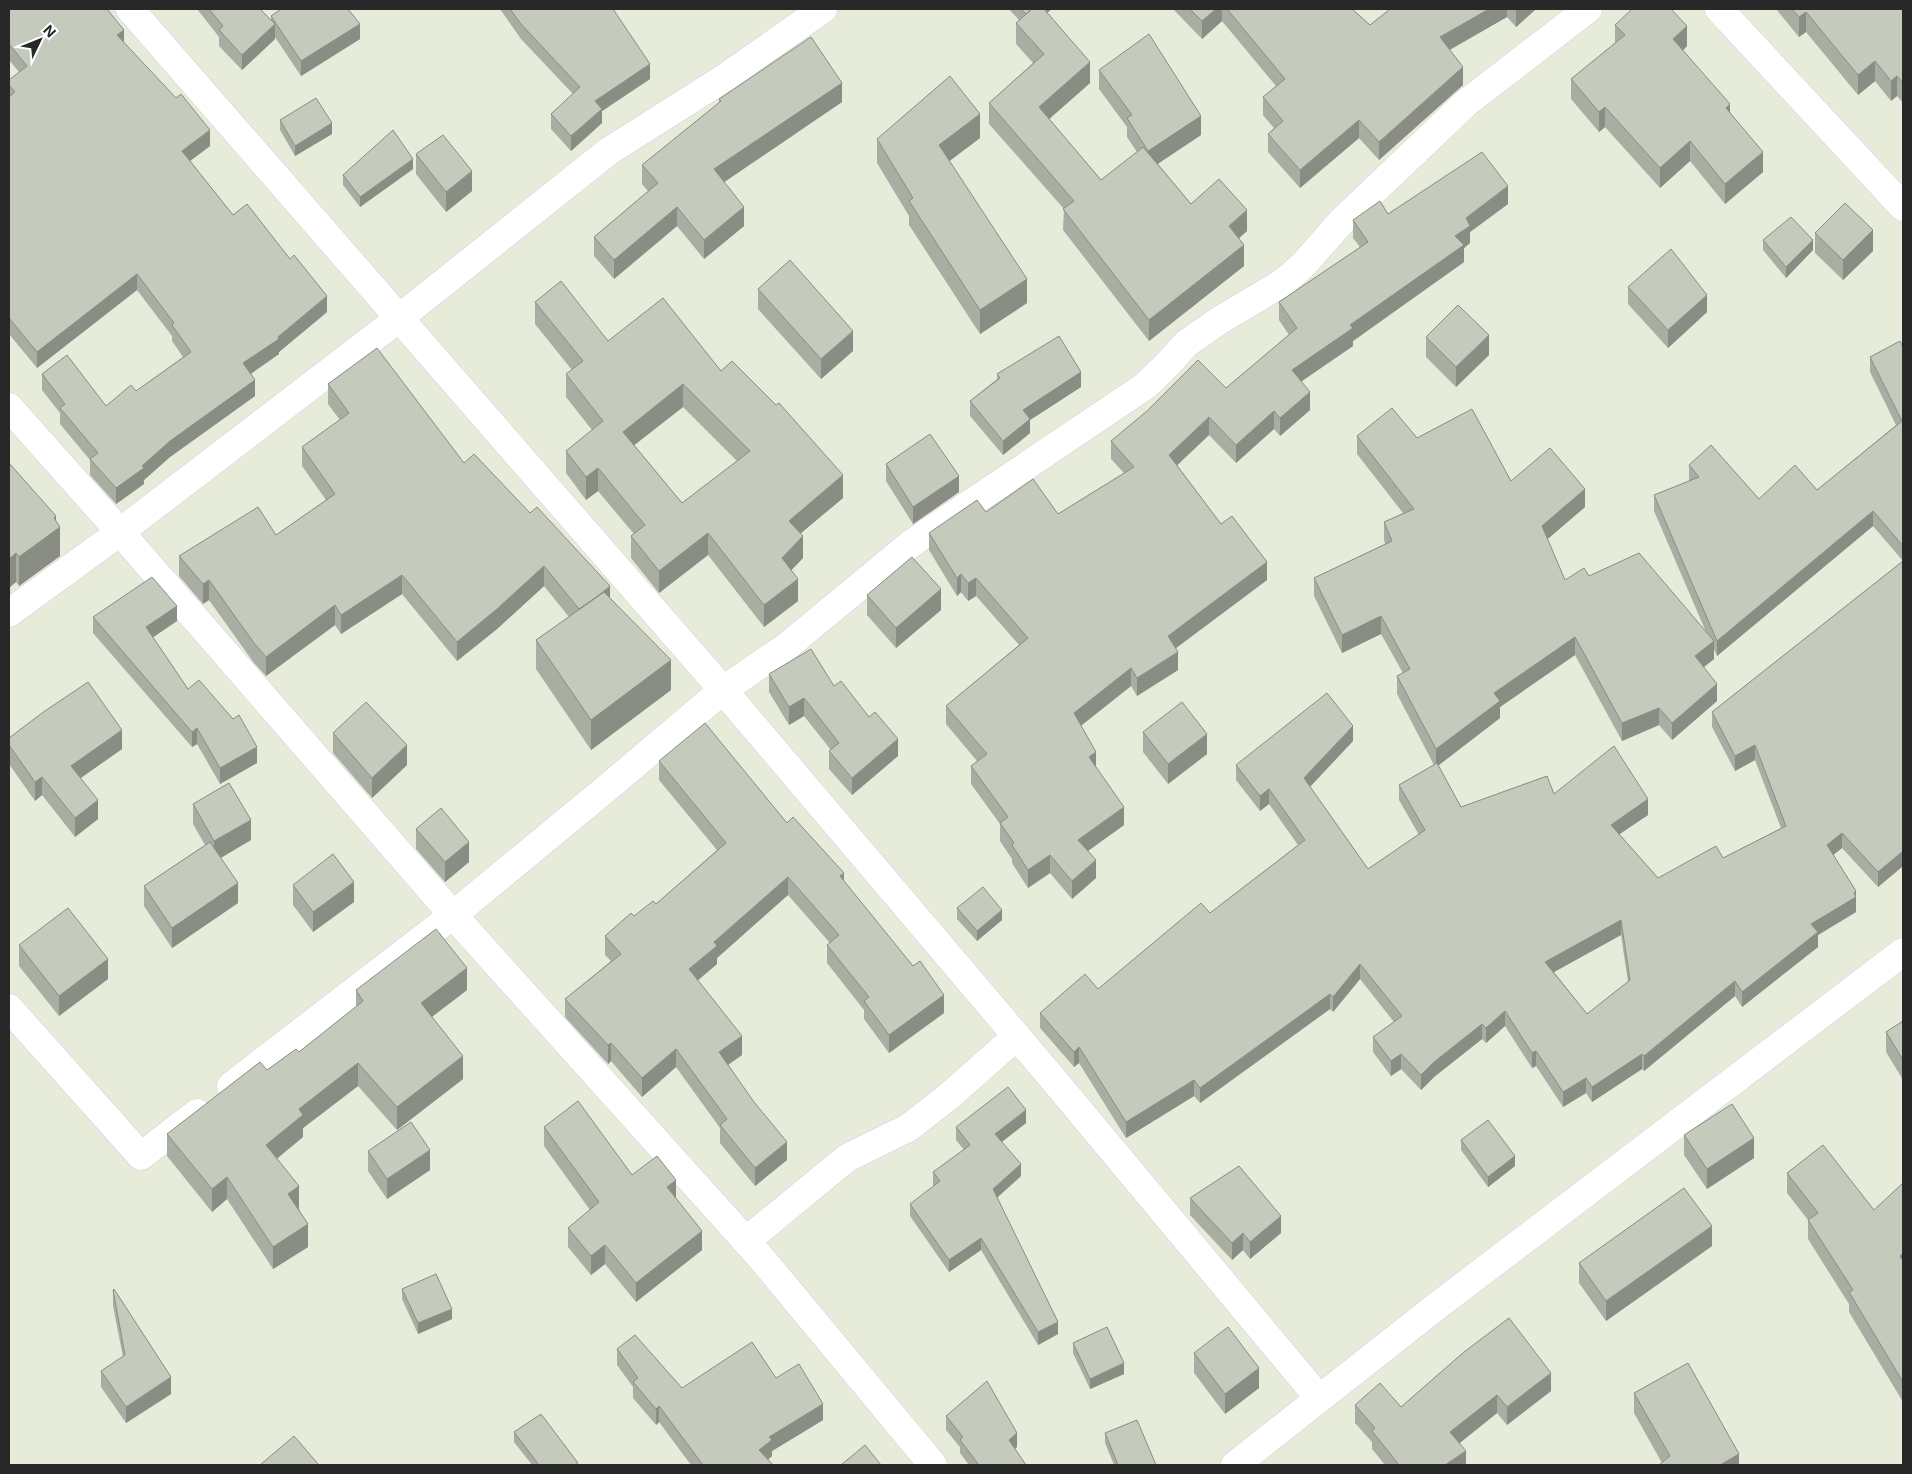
<svg xmlns="http://www.w3.org/2000/svg" width="1912" height="1474" font-family="Inter,sans-serif">
  <rect width="100%" height="100%" fill="#e6ecd9"/>
  <g fill="none" stroke-linecap="round" stroke-linejoin="round">
    <defs>
      <path id="street" d="M130,9L723,690L1053,1079L1319,1398
        M1719,9L1903,207
        M9,407L120,532L453,915L762,1259L933,1465
        M9,613L120,532L398,319L609,151L723,79L823,9
        M9,1008L141,1156L197,1113
        M231,1086L453,915L607,788L723,690L786,647L912,543L1145,386L1164,368L1187,343L1220,320L1279,285L1292,275L1305,263L1341,222L1466,103L1588,9
        M746,1241L847,1158L908,1128L948,1097L1017,1036
        M1235,1465L1437,1306L1903,952"/>
    </defs>
    <use href="#street" stroke="#d9cee2" stroke-width="29"/>
    <use href="#street" stroke="#fff" stroke-width="28"/>
  </g>
  <path fill="#a9aea2" fill-rule="evenodd" d="M9,9L124,42L210,146L190,161L233,215L327,312L279,352V354L251,374L255,396L170,457L144,480V484L116,504L90,475V460L60,424V413L42,390V374L106,406L136,391L183,357L172,341V336L137,290L37,368L9,334V80L19,72L9,60Z
    M197,9H260L271,20V16L282,9H350L349,10L360,39L301,76L275,37V39L242,70L219,46V37Z
    M500,9H613L650,79L602,111V123L571,151L551,129V114L573,94L521,39Z
    M1009,9H1052L1047,12L1090,83L1049,119L1101,180L1137,152L1127,137V127L1099,89V70L1201,135L1158,164L1191,204L1247,231L1239,238L1244,266L1149,341L1063,230L1064,209L989,124V103L1033,63L1016,44V23L1019,20Z
    M1173,9H1352L1370,25L1390,9H1536L1516,27L1507,17L1450,50L1463,85L1379,160L1359,138L1300,188L1268,152V134L1274,128L1263,115V97L1276,86L1222,21L1202,39Z
    M1776,9H1903V103L1897,96L1891,101L1875,81L1858,95L1806,32L1799,37Z
    M1615,25L1687,46L1683,50L1730,112L1763,172L1725,204L1690,161L1660,188L1605,127L1599,132L1571,99V79L1615,43Z
    M719,99L842,102L724,182L744,226L704,259L677,226L614,279L594,256V237L648,191L642,184V165L719,103Z
    M280,120L332,134L295,156L280,130Z
    M980,138L949,161L1027,303L980,334L909,225V216L877,163V139Z
    M416,154L472,191L446,212L416,174Z
    M413,169L360,207L343,185V175Z
    M1508,204L1470,232V243L1464,248V262L1353,341V346L1301,381L1310,410L1280,436L1274,429L1236,463L1209,435L1177,465L1221,524L1267,580L1176,648L1178,670L1137,696L1131,686L1081,726L1096,767L1124,825L1088,851L1096,878L1072,899L1050,873L1028,888L1012,863V859L1000,841V824L971,784V766L977,761L946,724V706L1019,645L976,596L968,601L961,592L957,596L929,550V533L986,512L1058,514L1124,473L1111,459V441L1226,388L1289,335L1279,320V302L1360,247L1353,238V220L1388,214Z
    M1815,233L1873,251L1843,280L1815,253Z
    M1763,240L1813,250L1786,278L1763,250Z
    M1628,287L1707,312L1668,348L1628,304Z
    M758,289L853,351L821,379L758,309Z
    M535,302L608,341L721,371L843,498L801,533L803,558L791,570L798,601L764,627L708,555L659,593L631,558V536L634,534L598,491L586,500L566,473V451L592,430L566,397V374L572,370L535,324ZM683,407L737,461L682,503L634,445Z
    M1426,337L1489,355L1456,387L1426,357Z
    M1903,347V866L1878,887L1842,848L1833,855L1856,896V912L1818,935V947L1742,1007L1735,996L1644,1071L1642,1069L1592,1102L1586,1093L1563,1107L1536,1066L1532,1068L1505,1026L1486,1043L1482,1039L1434,1077L1421,1090L1401,1069L1391,1076L1373,1052V1037L1394,1022L1360,979L1333,1012L1330,1009L1200,1103L1194,1096L1126,1138L1079,1063L1074,1067L1040,1028V1013L1098,989L1210,913L1298,845L1269,804L1260,811L1236,780V765L1353,741L1310,787L1368,869L1419,835L1399,800V785L1434,765L1397,694V676L1403,673L1381,634L1342,653L1314,596V578L1385,544L1384,539V522L1403,513L1357,454V436L1417,438L1511,481L1585,507L1547,539L1565,580L1589,576L1706,632L1654,511V495L1689,481V465L1759,499L1817,490L1896,425L1870,372V357ZM1873,526L1903,561L1712,712V727L1735,771L1755,760L1781,828L1723,858L1658,878L1619,834L1648,815L1554,794L1461,807L1438,766L1500,718V707L1575,655L1622,741L1659,725L1672,740L1717,701L1704,667L1714,659V649L1717,656ZM1621,935L1628,982L1587,1014L1554,972Z
    M997,374L1081,387L1030,420V433L1003,455L970,416V401L997,379Z
    M328,384L464,463L610,598L671,690L591,750L536,669V640L569,617L544,586L497,629L457,661L402,594L341,634L335,625L266,676L254,663L209,600L203,604L179,576V556L276,535L326,500L302,466V447L340,420L328,404Z
    M9,463L56,521L60,556L19,586L16,582L9,588Z
    M886,464L959,492L913,524L886,481Z
    M867,595L941,610L896,648L867,615Z
    M93,617L177,621L153,637L188,689L257,763L220,784L197,744L192,747L93,633Z
    M769,674L834,686L898,756L852,795L829,769V751L831,750L804,716L789,725L769,692Z
    M1143,732L1207,754L1168,784L1143,752Z
    M333,733L407,765L372,798L333,753Z
    M9,738L122,749L80,778L98,819L75,837L42,795L35,801L9,764Z
    M659,761L787,823L844,881L944,1013L889,1053L864,1019V1010L827,963V945L830,943L788,895L717,958V964L697,980L742,1055L728,1065L787,1160L755,1186L720,1143V1128L676,1067L642,1097L611,1061L608,1064L565,1017V999L611,961L605,955V936L634,916L656,904L717,850L659,780Z
    M193,804L251,840L220,858L238,903L172,948L144,906V886L205,845L193,824Z
    M416,829L469,862L445,882L416,849Z
    M293,885L354,902L313,932L293,905Z
    M957,908L1002,920L977,941L957,919Z
    M19,945L108,979L59,1016L19,966Z
    M356,990H467L432,1017L463,1079L397,1130L358,1086L303,1128V1137L277,1159L299,1208L308,1247L273,1269L227,1199L212,1212L167,1156V1134L267,1070L299,1052L356,1007Z
    M1903,1021V1080L1886,1052V1032Z
    M1026,1123L1002,1142L1021,1176L997,1198L1058,1334L1038,1345L981,1250L949,1272L910,1216V1204L934,1186L933,1185V1172L964,1150L956,1140V1127Z
    M544,1127L676,1199L702,1250L636,1302L605,1264L591,1275L568,1247V1228L590,1210L544,1146Z
    M1684,1135L1754,1158L1707,1189L1684,1155Z
    M1461,1140L1515,1166L1488,1187L1461,1150Z
    M368,1151L430,1170L387,1199L368,1171Z
    M1787,1173L1874,1210L1903,1183V1402L1849,1312V1304L1808,1239V1220L1787,1193Z
    M1190,1198L1281,1233L1250,1259L1243,1250L1232,1260L1190,1215Z
    M1712,1246L1606,1321L1579,1283V1263Z
    M402,1289L452,1319L418,1334L402,1299Z
    M113,1290L171,1394L126,1423L101,1387V1371L123,1357L113,1306Z
    M1073,1343L1124,1374L1090,1389L1073,1353Z
    M617,1349L682,1388L776,1378L823,1420L772,1451V1456L768,1460L773,1465H691L659,1422L656,1425L633,1398V1387L617,1365Z
    M1464,1352L1551,1391L1507,1425L1497,1413L1459,1443L1466,1465H1385L1372,1449V1442L1355,1423V1405L1401,1407Z
    M1194,1353L1259,1388L1225,1414L1194,1373Z
    M1634,1393L1739,1465L1662,1463L1634,1413Z
    M946,1416L1017,1447L1015,1449L1026,1465H969L960,1453V1447L946,1430Z
    M514,1432L578,1465H532L514,1442Z
    M1105,1433L1156,1465H1114L1105,1443Z"/>
  <path fill="#898d84" d="M1034,9H1052L1026,29Z
    M1216,9H1222V21L1202,39V21Z
    M1489,9H1507V17L1440,55V37Z
    M1516,9H1536L1516,27Z
    M1806,12V32L1799,37V17Z
    M275,24V39L242,70V55Z
    M360,24V39L301,76V61Z
    M1687,26V46L1673,60V39Z
    M124,30V45L117,35Z
    M1875,61V81L1858,95V75Z
    M1090,62V83L1039,128V107Z
    M650,64V79L602,111V123L571,151V136L595,101Z
    M1463,67V85L1379,160V142Z
    M1897,76V96L1891,101V81Z
    M842,83V102L714,189V169Z
    M1730,104V124L1726,108Z
    M1605,107V127L1599,132V112Z
    M980,114V138L939,169V145Z
    M1201,116V135L1148,170V151Z
    M1359,120V138L1300,188V170Z
    M332,123V134L295,156V146Z
    M210,130V146L182,167V151Z
    M1690,141V161L1660,188V168Z
    M1763,152V172L1725,204V184Z
    M413,159V169L360,207V197Z
    M472,171V191L446,212V192Z
    M1508,186V204L1470,232V243L1464,248V262L1353,341V346L1292,388V370L1350,325L1455,236L1466,218Z
    M677,207V226L614,279V260Z
    M744,207V226L704,259V240Z
    M1247,210V231L1229,247V226Z
    M1873,230V251L1843,280V260Z
    M1813,240V250L1786,278V267Z
    M1244,245V266L1149,341V320Z
    M137,274V290L37,368V352Z
    M1027,279V303L980,334V310Z
    M1707,295V312L1668,348V330Z
    M327,296V312L279,352V354L243,379V363L278,337Z
    M853,331V351L821,379V359Z
    M1489,335V355L1456,387V367Z
    M1081,372V387L1030,420V433L1003,455V441L1023,410Z
    M255,380V396L170,457L144,480V484L116,504V488L170,441Z
    M683,384V407L623,454V432Z
    M1310,392V410L1280,436V418Z
    M1274,411V429L1236,463V445Z
    M1209,417V435L1169,473V455Z
    M598,468V491L586,500V477Z
    M843,475V498L789,543V521Z
    M959,476V492L913,524V507Z
    M1585,489V507L1542,544V526Z
    M1873,511V526L1717,656V641Z
    M56,516V530L60,527V556L19,586V557Z
    M708,533V555L659,593V571Z
    M803,536V558L782,580V558Z
    M16,553V582L9,588V559Z
    M1267,562V580L1168,654V636Z
    M544,566V586L497,629L457,661V642Z
    M961,574V592L957,596V578Z
    M402,575V594L341,634V615Z
    M976,578V596L968,601V583Z
    M798,579V601L764,627V605Z
    M209,580V600L203,604V584Z
    M610,586V606L581,611Z
    M941,589V610L896,648V628Z
    M335,605V625L266,676V657Z
    M177,606V621L146,642V627Z
    M1381,616V634L1342,653V635Z
    M1575,637V655L1500,707V718L1436,767V749L1494,693Z
    M1714,641V659L1695,674V656Z
    M1178,652V670L1137,696V678Z
    M671,660V690L591,750V720Z
    M1131,668V686L1074,731V713Z
    M1717,684V701L1672,740V723Z
    M804,698V716L789,725V707Z
    M1659,708V725L1622,741V723Z
    M1353,726V741L1304,793V778Z
    M197,728V744L192,747V732Z
    M122,730V749L71,785V766Z
    M1207,734V754L1168,784V764Z
    M898,739V756L852,795V778Z
    M407,745V765L372,798V778Z
    M1755,745V760L1735,771V756Z
    M257,747V763L220,784V768Z
    M1096,752V770L1089,757Z
    M42,777V795L35,801V782Z
    M1269,789V804L1260,811V796Z
    M1648,799V815L1611,840V825Z
    M98,800V819L75,837V818Z
    M1124,807V825L1078,858V840Z
    M251,820V840L214,862V841Z
    M1842,833V848L1827,860V845Z
    M469,842V862L445,882V862Z
    M1903,851V866L1878,887V872Z
    M1050,855V873L1028,888V870Z
    M1096,860V878L1072,899V881Z
    M844,873V891L840,876Z
    M788,877V895L717,958V964L689,988V969L714,942Z
    M354,882V902L313,932V912Z
    M238,883V903L172,948V928Z
    M1856,891V912L1818,935V947L1742,1007V992L1811,924Z
    M1002,910V920L977,941V931Z
    M1621,920V935L1545,977V962Z
    M108,959V979L59,1016V996Z
    M1360,964V979L1333,1012V997Z
    M467,968V990L421,1025V1003Z
    M1735,981V996L1644,1071V1056Z
    M1330,994V1009L1200,1103V1088Z
    M944,995V1013L889,1053V1035Z
    M1505,1011V1026L1486,1043V1028Z
    M1482,1024V1039L1434,1077L1421,1090V1075L1434,1062Z
    M742,1036V1055L719,1071V1052Z
    M611,1043V1061L608,1064V1045Z
    M1079,1047V1063L1074,1067V1052Z
    M676,1049V1067L642,1097V1078Z
    M1536,1051V1066L1532,1068V1053Z
    M1401,1054V1069L1391,1076V1061Z
    M1642,1054V1069L1592,1102V1087Z
    M463,1056V1079L397,1130V1107Z
    M358,1063V1086L303,1128V1137L266,1167V1145L299,1109Z
    M1586,1078V1093L1563,1107V1092Z
    M1194,1080V1096L1126,1138V1122Z
    M1026,1110V1123L995,1147V1134Z
    M1754,1138V1158L1707,1189V1169Z
    M787,1142V1160L755,1186V1168Z
    M430,1150V1170L387,1199V1179Z
    M1515,1156V1166L1488,1187V1177Z
    M1021,1164V1176L993,1201V1189Z
    M227,1177V1199L212,1212V1189Z
    M676,1180V1199L667,1206V1187Z
    M299,1186V1208L288,1216V1194Z
    M1281,1216V1233L1250,1259V1242Z
    M308,1224V1247L273,1269V1247Z
    M1712,1226V1246L1606,1321V1301Z
    M702,1231V1250L636,1302V1283Z
    M1243,1233V1250L1232,1260V1243Z
    M981,1238V1250L949,1272V1260Z
    M605,1245V1264L591,1275V1256Z
    M1903,1253V1273L1900,1256Z
    M452,1309V1319L418,1334V1323Z
    M1058,1322V1334L1038,1345V1332Z
    M1124,1363V1374L1090,1389V1379Z
    M1259,1368V1388L1225,1414V1394Z
    M1551,1373V1391L1507,1425V1407Z
    M171,1377V1394L126,1423V1407Z
    M1497,1395V1413L1450,1451V1432Z
    M823,1404V1420L772,1451V1456L760,1465L759,1450L769,1437Z
    M659,1406V1422L656,1425V1409Z
    M1017,1433V1447L1009,1454V1440Z
    M1466,1451V1465H1445Z
    M1739,1454V1465H1720Z"/>
  <path fill="#c4cabc" stroke="#898d84" fill-rule="evenodd" d="M9,9H107L124,30L117,35L176,98L181,94L210,130L182,151L233,215L247,204L290,259L294,255L327,296L278,337L279,339L243,363L255,380L170,441L142,466L144,468L116,488L90,459L98,453L60,408L65,404L42,374L67,355L106,406L131,385L136,391L191,352L172,325L174,323L137,274L37,352L9,318V97L15,92L9,85V80L27,66L9,44Z
    M209,9H260L275,24L242,55L219,30L223,26Z
    M281,9H348L360,24L301,61L271,16Z
    M510,9H613L650,64L595,101L602,109L571,136L551,114L580,87L521,24Z
    M1021,9H1032L1026,14Z
    M1032,9H1044L1090,62L1039,107L1101,180L1143,147L1191,204L1219,179L1247,210L1229,226L1244,245L1149,320L1063,209L1074,201L989,103L1044,54L1016,23Z
    M1190,9H1216L1202,21Z
    M1227,9H1352L1370,25L1390,9H1489L1440,37L1463,67L1379,142L1359,120L1300,170L1268,134L1283,121L1263,97L1285,79Z
    M1632,9H1671L1687,26L1673,39L1730,104L1726,108L1763,152L1725,184L1690,141L1660,168L1605,107L1599,112L1571,79L1625,35L1615,25Z
    M1792,9H1903V83L1897,76L1891,81L1875,61L1858,75L1806,12L1799,17Z
    M1149,34L1201,116L1148,151L1127,118L1132,115L1099,70Z
    M811,37L842,83L714,169L744,207L704,240L677,207L614,260L594,237L658,183L642,165L721,101L719,99Z
    M950,76L980,114L939,145L1027,279L980,310L909,201L913,198L877,139Z
    M316,98L332,123L295,146L280,120Z
    M393,130L413,159L360,197L343,175Z
    M443,135L472,171L446,192L416,154Z
    M1482,152L1508,186L1466,218L1470,226L1455,236L1464,245L1350,325L1353,328L1292,370L1310,392L1280,418L1274,411L1236,445L1209,417L1169,455L1221,524L1232,516L1267,562L1168,636L1178,652L1137,678L1131,668L1074,713L1096,752L1089,757L1124,807L1078,840L1096,860L1072,881L1050,855L1028,870L1012,845L1014,843L1000,823L1008,817L971,766L987,754L946,706L1028,638L976,578L968,583L961,574L957,578L929,533L977,500L986,512L1033,479L1058,514L1134,467L1111,441L1147,411L1198,360L1226,388L1297,328L1279,302L1368,242L1353,220L1380,201L1388,214Z
    M1845,203L1873,230L1843,260L1815,233Z
    M1791,217L1813,240L1786,267L1763,240Z
    M1671,249L1707,295L1668,330L1628,287Z
    M790,260L853,331L821,359L758,289Z
    M561,281L608,341L663,298L721,371L732,361L776,405L779,403L843,475L789,521L803,536L782,558L798,579L764,605L708,533L659,571L631,536L645,525L598,468L586,477L566,451L603,421L566,374L583,361L535,302ZM683,384L750,451L682,503L623,432Z
    M1458,305L1489,335L1456,367L1426,337Z
    M1059,336L1081,372L1023,410L1030,419L1003,441L970,401L1000,378L997,374Z
    M1900,341L1903,347V546L1873,511L1717,641L1654,495L1699,477L1689,465L1711,445L1759,499L1795,465L1817,490L1902,421L1870,357Z
    M377,348L464,463L474,454L530,513L537,507L610,586L599,595L579,609L544,566L497,609L457,642L402,575L341,615L335,605L266,657L254,643L209,580L203,584L179,556L258,507L276,535L335,494L302,447L349,413L328,384Z
    M1392,408L1417,438L1472,409L1511,481L1550,448L1585,489L1542,526L1565,580L1584,568L1589,576L1639,553L1714,641L1695,656L1717,684L1672,723L1659,708L1622,723L1575,637L1494,693L1500,701L1436,749L1397,676L1410,669L1381,616L1342,635L1314,578L1392,541L1384,522L1414,509L1357,436Z
    M930,434L959,476L913,507L886,464Z
    M9,463L56,516L54,518L60,527L19,557L16,553L9,559Z
    M912,557L941,589L896,628L867,595Z
    M1903,561V851L1878,872L1842,833L1827,845L1856,891L1854,893L1856,897L1811,924L1818,932L1742,992L1735,981L1644,1056L1642,1054L1592,1087L1586,1078L1563,1092L1536,1051L1532,1053L1505,1011L1486,1028L1482,1024L1434,1062L1421,1075L1401,1054L1391,1061L1373,1037L1402,1016L1360,964L1333,997L1330,994L1200,1088L1194,1080L1126,1122L1079,1047L1074,1052L1040,1013L1085,974L1098,989L1201,903L1210,913L1305,840L1269,789L1260,796L1236,765L1327,693L1353,726L1304,778L1368,869L1425,830L1399,785L1437,763L1461,807L1547,776L1554,794L1614,746L1648,799L1611,825L1658,878L1716,846L1723,858L1786,826L1755,745L1735,756L1712,712ZM1621,920L1630,980L1587,1014L1545,962Z
    M152,577L177,606L146,627L188,689L199,680L233,719L239,715L257,747L220,768L197,728L192,732L93,617Z
    M604,592L671,660L591,720L536,640Z
    M811,649L834,686L841,681L869,717L875,712L898,739L852,778L829,751L839,743L804,698L789,707L769,674Z
    M88,682L122,730L71,766L98,800L75,818L42,777L35,782L9,745V738L42,713Z
    M366,702L407,745L372,778L333,733Z
    M1182,702L1207,734L1168,764L1143,732Z
    M705,723L787,823L793,817L844,873L840,876L913,966L920,961L944,995L889,1035L864,1001L869,997L827,945L839,935L788,877L714,942L717,946L689,969L742,1036L719,1052L754,1102L787,1142L755,1168L720,1125L727,1119L676,1049L642,1078L611,1043L608,1045L565,999L621,954L605,936L631,913L634,916L653,901L656,904L726,843L659,761Z
    M229,783L251,820L214,841L193,804Z
    M441,808L469,842L445,862L416,829Z
    M210,842L238,883L172,928L144,886Z
    M333,854L354,882L313,912L293,885Z
    M983,887L1002,910L977,931L957,908Z
    M68,908L108,959L59,996L19,945Z
    M436,929L467,968L421,1003L463,1056L397,1107L358,1063L299,1109L303,1115L266,1145L299,1186L288,1194L308,1224L273,1247L227,1177L212,1189L167,1134L260,1062L267,1070L296,1049L299,1052L363,1001L356,990Z
    M1903,1021V1060L1886,1032Z
    M1008,1087L1026,1110L995,1134L1021,1164L993,1189L1058,1322L1038,1332L981,1238L949,1260L910,1204L940,1181L933,1172L970,1145L956,1127Z
    M578,1101L632,1175L657,1156L676,1180L667,1187L702,1231L636,1283L605,1245L591,1256L568,1228L599,1202L544,1127Z
    M1732,1104L1754,1138L1707,1169L1684,1135Z
    M1488,1120L1515,1156L1488,1177L1461,1140Z
    M411,1122L430,1150L387,1179L368,1151Z
    M1823,1145L1874,1210L1903,1183V1253L1900,1256L1903,1261V1382L1849,1292L1853,1290L1808,1220L1818,1213L1787,1173Z
    M1239,1166L1281,1216L1250,1242L1243,1233L1232,1243L1190,1198Z
    M1684,1188L1712,1226L1606,1301L1579,1263Z
    M436,1274L452,1309L418,1323L402,1289Z
    M114,1289L171,1377L126,1407L101,1371L125,1355L113,1290Z
    M1509,1318L1551,1373L1507,1407L1497,1395L1450,1432L1466,1451L1445,1465H1399L1372,1431L1375,1428L1355,1405L1380,1383L1401,1407L1464,1352Z
    M1107,1327L1124,1363L1090,1379L1073,1343Z
    M1228,1327L1259,1368L1225,1394L1194,1353Z
    M635,1335L682,1388L752,1342L776,1378L799,1364L823,1404L769,1437L772,1440L759,1450L773,1465H703L659,1406L656,1409L633,1382L638,1378L617,1349Z
    M1688,1363L1739,1454L1720,1465H1659L1670,1456L1634,1393Z
    M987,1381L1017,1433L1009,1440L1026,1465H979L960,1440L963,1437L946,1416Z
    M541,1414L578,1463L575,1465H539L514,1432Z
    M1137,1420L1156,1465H1118L1105,1433Z
    M294,1436L319,1465H260Z
    M865,1445L881,1465H841Z"/>
  <rect width="1912" height="1474" fill="none" stroke="#282828" stroke-width="20"/>
  <g transform="translate(40 40) rotate(47)" stroke="#ffffff" stroke-width="4" paint-order="stroke">
  <path d="M0-4L9 19L0 12L-9 19Z" fill="#282828"/>
  <text y="-8" font-size="14" font-weight="bold" text-anchor="middle" fill="#282828">N</text>
  </g>
</svg>
